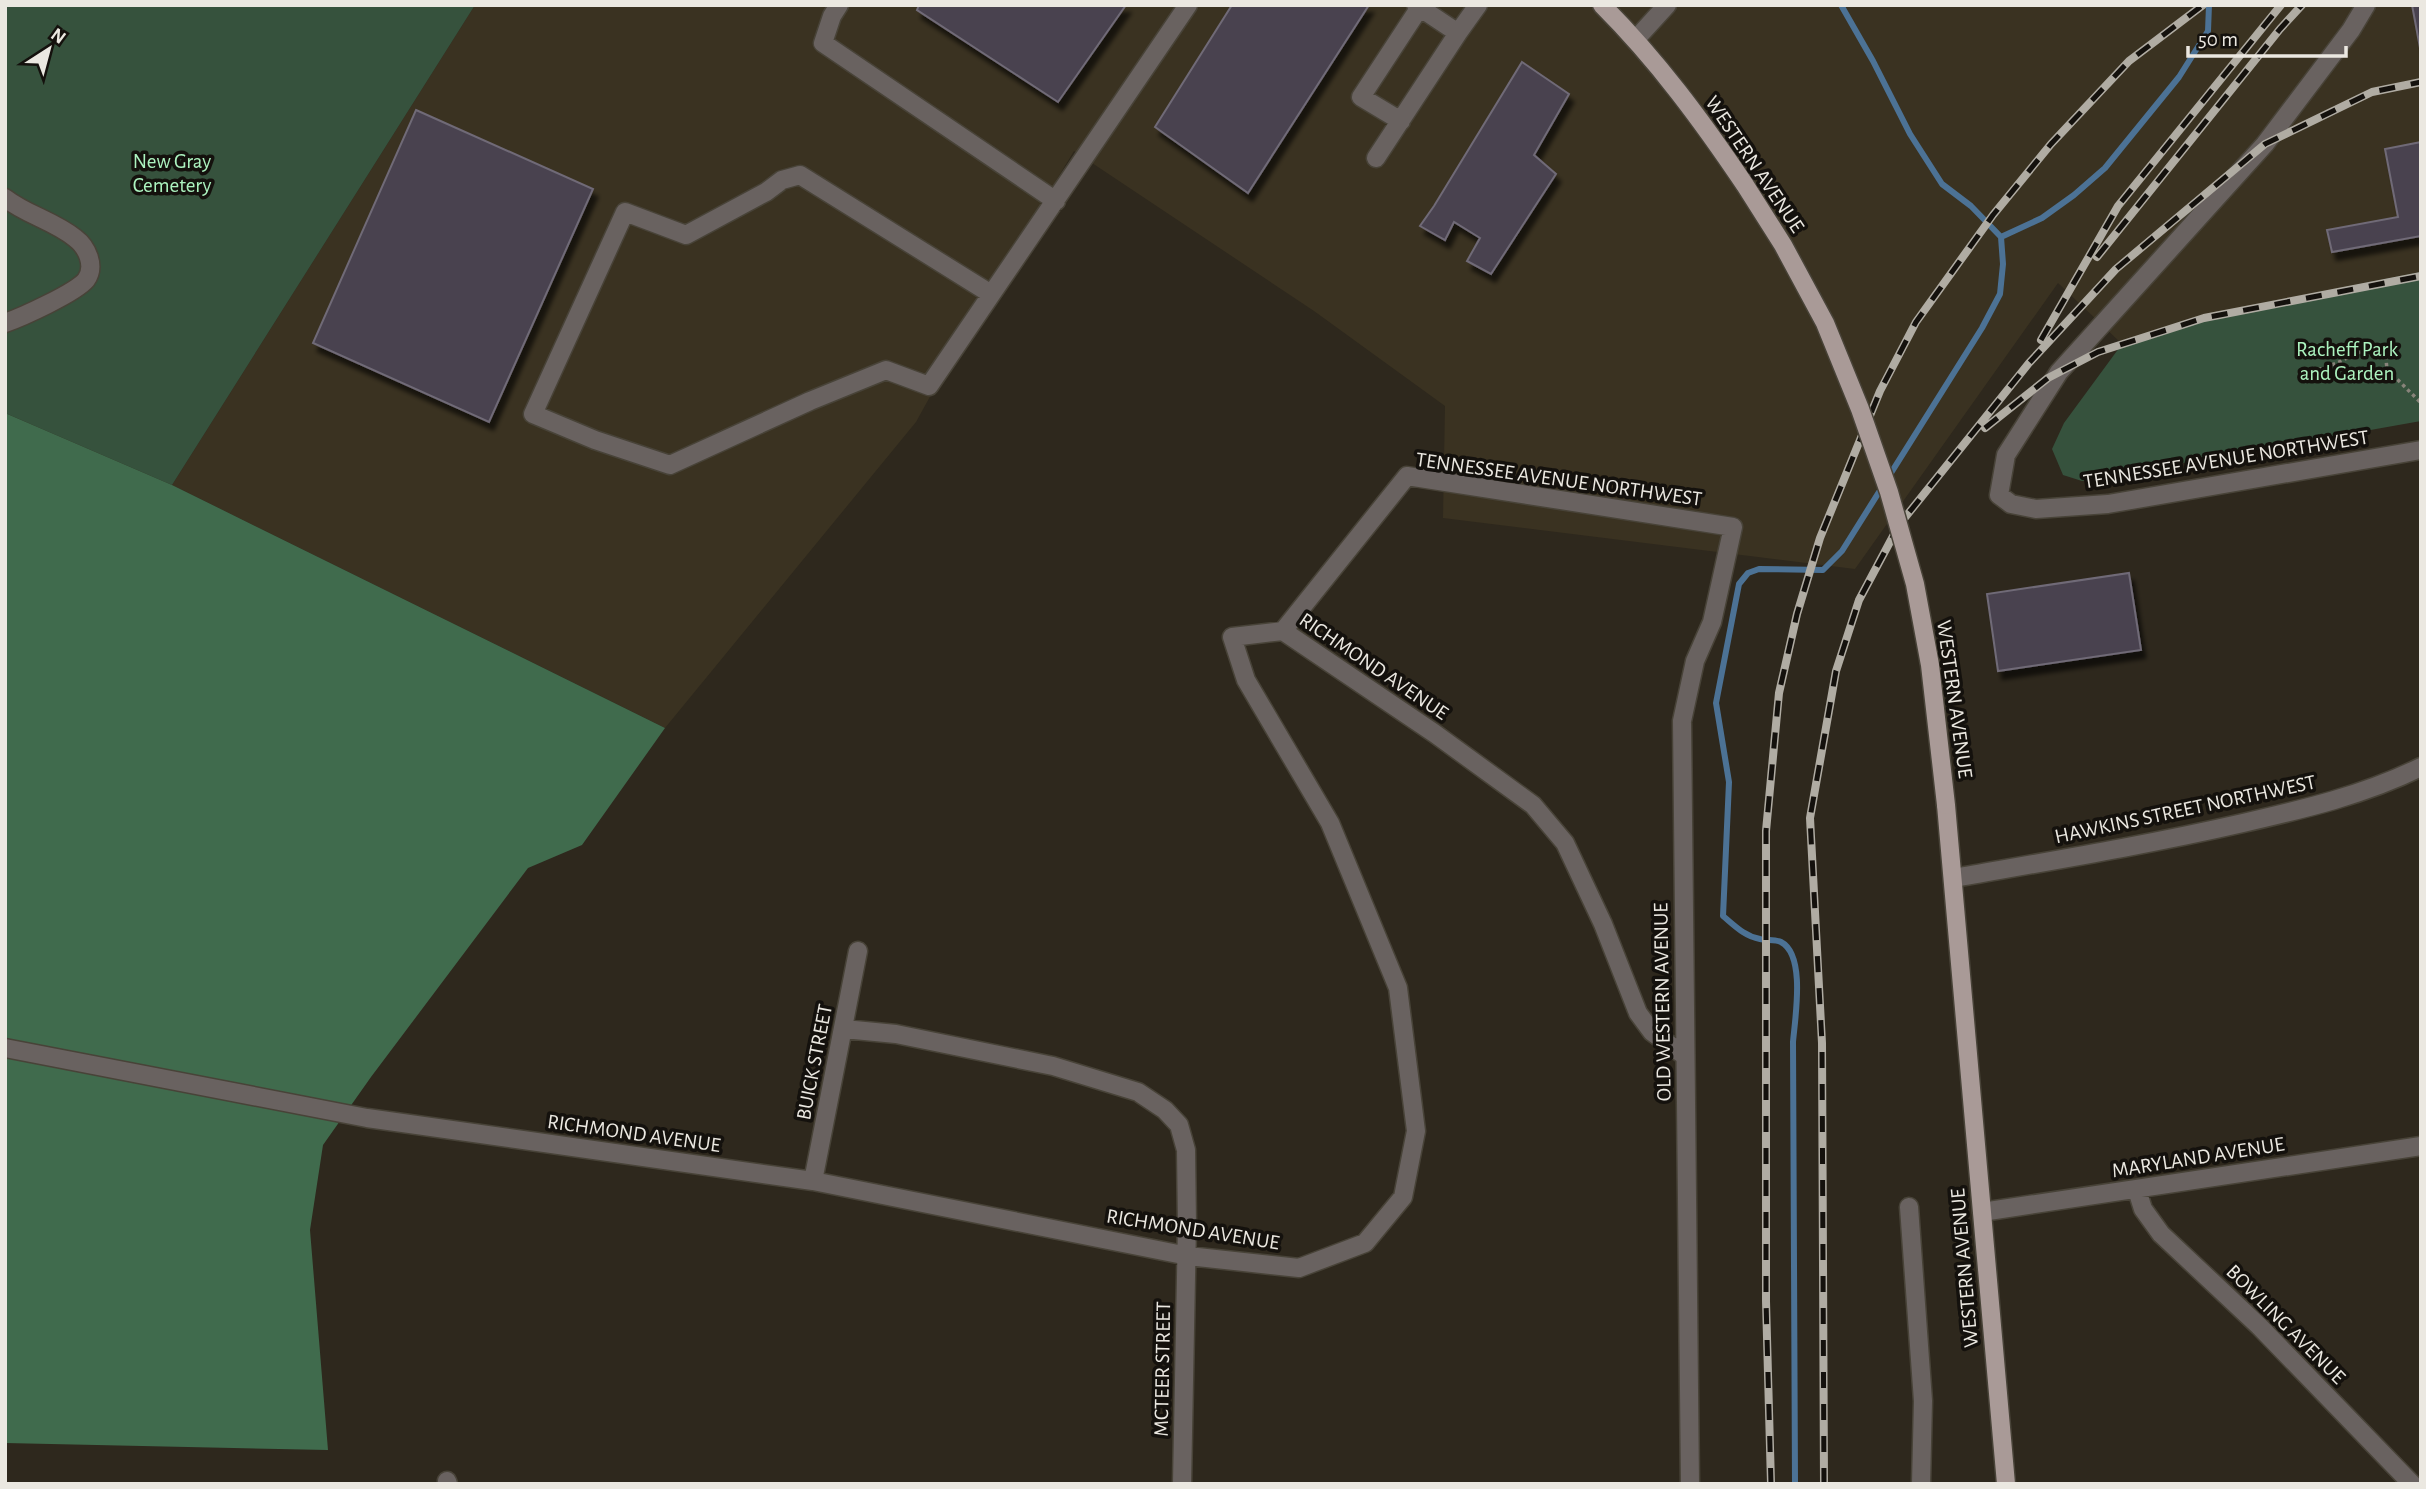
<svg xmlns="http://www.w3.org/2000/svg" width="2426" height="1489" font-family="'Alegreya Sans',sans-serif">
  <defs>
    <filter id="shadow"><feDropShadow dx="4.5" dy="8" stdDeviation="2" flood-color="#0009"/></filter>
  </defs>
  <rect width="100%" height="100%" fill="#2e281d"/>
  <path fill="#3a3221" d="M475,5H2421V272L2199,316L2122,344L2058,283L1855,569L1443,518L1445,406L1314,311L1074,151L1043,202L1018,237L916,422L665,728L172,485Z"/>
  <path fill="#36523d" d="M5,5H475L172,485L5,413Z
    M2421,272V421L2082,481L2063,475L2052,449L2064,423L2122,344L2199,316Z"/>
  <path fill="#406b4d" d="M5,413L172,485L665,728L582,845L528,868L371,1077L323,1145L310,1230L328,1450L5,1443Z"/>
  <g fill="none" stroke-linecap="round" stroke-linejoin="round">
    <path stroke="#4c7295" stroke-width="6" d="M2001,237L2042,218L2074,195L2105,168L2179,77L2208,31L2209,5
      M1795,1484L1793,1042C1795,1018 1806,955 1781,942C1775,939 1766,941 1760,939C1744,936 1734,925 1723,916L1729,782L1716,703L1739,584L1748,573L1759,569L1823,570L1842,551L1982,328L2000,294L2003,264L2001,237L1971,206L1942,184L1910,134L1873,61L1841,5"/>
  </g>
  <path fill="#49434f" stroke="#706a77" stroke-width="2" filter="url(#shadow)" d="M919,5H1126L1058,102L917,10Z
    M1232,5H1369L1248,193L1155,127Z
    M2412,5H2421V53Z
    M1522,62L1569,94L1534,155L1556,174L1491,274L1467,261L1480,238L1454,222L1445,240L1420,226L1434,206Z
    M416,110L593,189L489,422L313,343Z
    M2421,142V236L2332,252L2327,230L2398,217L2385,149Z
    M2129,573L2141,650L1998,671L1987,594Z"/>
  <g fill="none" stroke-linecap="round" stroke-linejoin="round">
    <defs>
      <path id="minor" d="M839,5L832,16L823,43L1056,201
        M2366,5L2351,30L2265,144L2059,372L2006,455L1999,495L2011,504L2036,509L2108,504L2421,450
        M1458,33L1478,5
        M1636,39L1667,5
        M1401,121L1361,97L1420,7
        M1376,158L1458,33L1416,5
        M5,198C27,215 54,221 75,238C87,247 96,266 86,280C75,293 22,317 5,323
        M991,294L800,175L782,180L766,192L686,235L625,212L533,414L595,440L670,465L810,401L886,370L929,386L1188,5
        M1283,631L1407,476L1733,527L1712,622L1695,661L1682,721L1690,1484
        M1954,878C2050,861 2147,845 2243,823C2304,809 2364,795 2421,767
        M844,1029L896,1034L1053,1066L1138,1092L1165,1110L1179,1125L1186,1150L1187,1225L1182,1484
        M5,1048L367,1118L813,1181L1188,1256L1299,1268L1365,1243L1403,1197L1416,1131L1398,988L1330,823L1246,680L1232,637L1283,631L1434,733L1533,805L1565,843L1603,924L1638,1013L1652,1032L1685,1056
        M813,1181L858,951
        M2137,1190L2143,1209L2161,1234L2259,1326L2412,1484
        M1909,1207L1923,1401L1921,1484
        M1982,1212L2421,1146
        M447,1481L448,1484"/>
      <path id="major" d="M1602,5C1657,60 1702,121 1745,185
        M1946,805L2006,1484"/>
    </defs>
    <use href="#minor" stroke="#484338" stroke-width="21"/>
    <use href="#major" stroke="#484338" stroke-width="21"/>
    <path stroke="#88837a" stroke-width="3.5" stroke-dasharray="3.5 3.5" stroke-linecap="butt" d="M2299,377L2337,363L2368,348L2385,350L2387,369L2421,403"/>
    <use href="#minor" stroke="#696260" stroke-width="18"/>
    <use href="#major" stroke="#a99a97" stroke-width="18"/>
    <defs>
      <path id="rail" d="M2097,257L2280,29L2302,5
        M2041,340L2118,206L2281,5
        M1985,428L2048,378L2098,352L2204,318L2421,276
        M1771,1484L1766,1301V831L1779,693L1797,614L1820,538L1880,391L1916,322L1993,215L2051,144L2129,61L2203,5
        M1824,1484L1822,1043L1810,818L1836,671L1859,600L1899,525L2029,363L2116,269L2265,144L2372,92L2421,82"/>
    </defs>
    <use href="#rail" stroke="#b0aca3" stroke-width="8"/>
    <use href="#rail" stroke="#14110d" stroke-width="5" stroke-dasharray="16" stroke-linecap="butt"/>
    <defs>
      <path id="major-bridge" d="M1745,185L1783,245L1825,323L1860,409L1889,492L1915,584L1930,665L1946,805"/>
    </defs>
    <use href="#major-bridge" stroke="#484338" stroke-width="21" stroke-linecap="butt"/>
    <use href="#major-bridge" stroke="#a99a97" stroke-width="18"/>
  </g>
  <g text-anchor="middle" stroke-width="7" stroke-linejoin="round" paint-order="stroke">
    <g font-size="21" fill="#acf3bf" stroke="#14110d">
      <text x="172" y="168">New Gray<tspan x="172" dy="24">Cemetery</tspan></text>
      <text x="2347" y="356">Racheff Park<tspan x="2347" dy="24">and Garden</tspan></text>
    </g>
    <g font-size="21" fill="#ebe8e1" stroke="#14110d">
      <text transform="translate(1755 164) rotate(56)" y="7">WESTERN AVENUE</text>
      <text transform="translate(2226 459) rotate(-9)" y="7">TENNESSEE AVENUE NORTHWEST</text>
      <text transform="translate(1559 479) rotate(8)" y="7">TENNESSEE AVENUE NORTHWEST</text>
      <text transform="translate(1374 666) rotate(34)" y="7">RICHMOND AVENUE</text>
      <text transform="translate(1955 699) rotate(82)" y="7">WESTERN AVENUE</text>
      <text transform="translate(2185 809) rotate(-12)" y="7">HAWKINS STREET NORTHWEST</text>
      <text transform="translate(1662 1002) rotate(-91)" y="7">OLD WESTERN AVENUE</text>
      <text transform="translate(814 1062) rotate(-79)" y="7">BUICK STREET</text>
      <text transform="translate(634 1133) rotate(8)" y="7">RICHMOND AVENUE</text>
      <text transform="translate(2198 1157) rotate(-9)" y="7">MARYLAND AVENUE</text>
      <text transform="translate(1193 1229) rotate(9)" y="7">RICHMOND AVENUE</text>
      <text transform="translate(1964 1268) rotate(-95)" y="7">WESTERN AVENUE</text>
      <text transform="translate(2286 1324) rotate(45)" y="7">BOWLING AVENUE</text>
      <text transform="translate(1162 1369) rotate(-89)" y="7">MCTEER STREET</text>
    </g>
  </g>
  <rect width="2426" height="1489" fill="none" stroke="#ebe8e1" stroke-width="14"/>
  <g transform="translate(49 49) rotate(36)" stroke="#14110d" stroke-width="5" paint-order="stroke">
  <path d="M0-5L12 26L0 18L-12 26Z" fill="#ebe8e1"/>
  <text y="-10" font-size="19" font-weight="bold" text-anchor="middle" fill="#ebe8e1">N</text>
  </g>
  <path d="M2188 46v10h158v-10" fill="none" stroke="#ebe8e1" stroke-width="3.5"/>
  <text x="2198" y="46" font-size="21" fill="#ebe8e1" stroke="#14110d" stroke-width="5" paint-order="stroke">50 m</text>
</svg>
